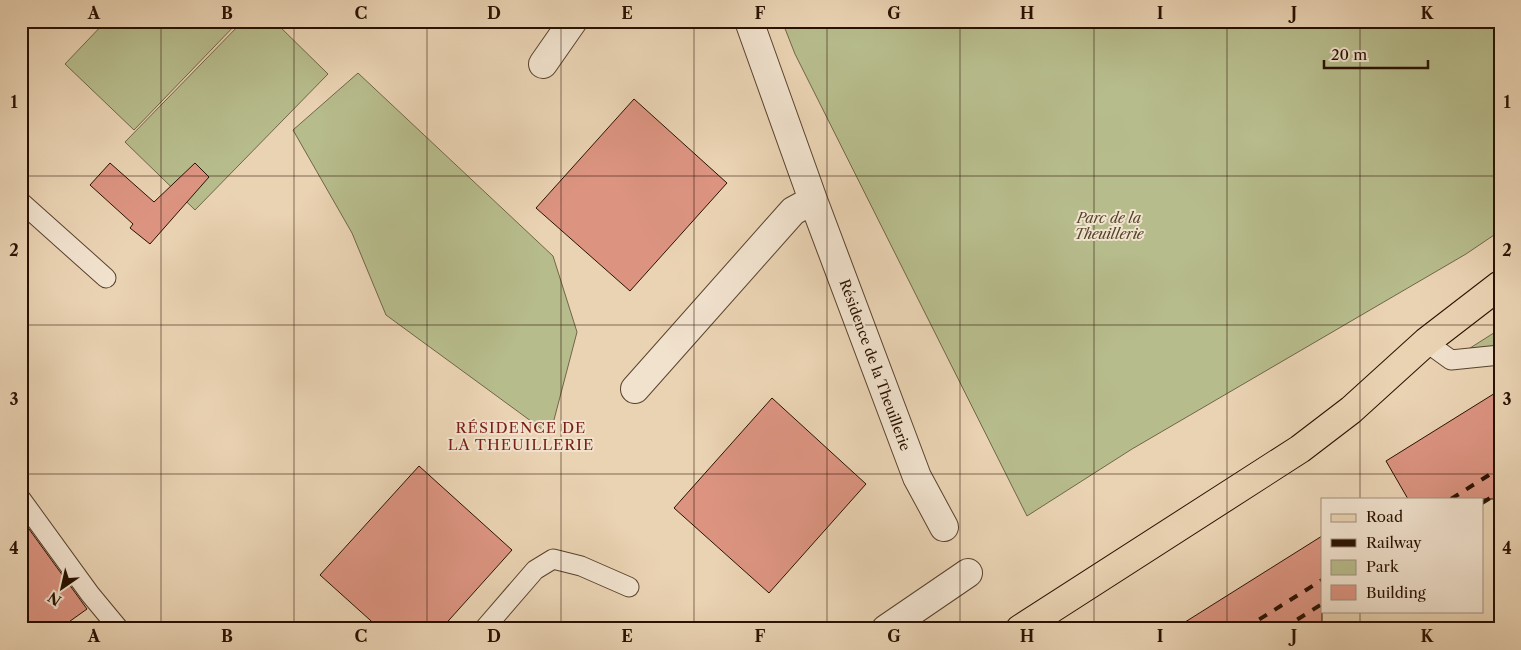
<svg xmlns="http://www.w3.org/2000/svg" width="1521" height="650" font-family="'Libre Caslon Text',serif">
  <rect width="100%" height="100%" fill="#ead3b3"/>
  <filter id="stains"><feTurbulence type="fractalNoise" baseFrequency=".004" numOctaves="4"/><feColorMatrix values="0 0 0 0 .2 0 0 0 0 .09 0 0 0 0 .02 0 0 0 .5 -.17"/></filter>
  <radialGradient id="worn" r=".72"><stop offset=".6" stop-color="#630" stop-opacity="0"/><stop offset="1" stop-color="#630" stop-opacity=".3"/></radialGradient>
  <path fill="#b7bc8c" stroke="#706646" d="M106,21H239L134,130L65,64Z
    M243,21H274L328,74L195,210L125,142Z
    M782,21H1500V231L1466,254L1132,449L1027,516L795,54Z
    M358,73L553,256L577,332L550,435L386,315L352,233L293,130Z
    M1500,329V347L1467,350Z"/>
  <path fill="#dc9481" stroke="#291100" d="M634,99L727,183L630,291L536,208Z
    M110,163L154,202L195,163L209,177L150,244L130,228L133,224L90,185Z
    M1500,390V499H1408L1386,461Z
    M772,398L866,484L769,593L674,508Z
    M419,466L512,550L441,629H380L320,575Z
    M21,518L87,609L59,629H21Z
    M1322,536V629H1174Z"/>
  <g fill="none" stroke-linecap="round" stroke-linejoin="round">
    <defs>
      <path id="service" d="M21,202L106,278
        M1426,342L1451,360L1500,355
        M21,499L90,594L119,629
        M484,629L535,570L553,559L581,566L629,587"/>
      <path id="minor" d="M543,64L573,21
        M813,200L917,477L944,527
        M635,389L793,211L813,200L749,21
        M886,629L968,573"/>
      <path id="primary" d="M1020,629L1300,449L1351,410L1426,342L1500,285"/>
    </defs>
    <use href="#service" stroke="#59422d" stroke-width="21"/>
    <use href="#minor" stroke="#59422d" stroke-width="30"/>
    <use href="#primary" stroke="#291100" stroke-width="30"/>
    <use href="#service" stroke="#f1e2ce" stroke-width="19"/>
    <use href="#minor" stroke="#f1e2ce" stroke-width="28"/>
    <use href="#primary" stroke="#ead3b3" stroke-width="28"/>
    <path stroke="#291100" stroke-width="4" stroke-dasharray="9 9" stroke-linecap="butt" d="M1451,499L1500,468
      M1482,503L1500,492
      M1244,629L1322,580
      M1282,629L1322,604"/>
  </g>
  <path fill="none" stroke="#291100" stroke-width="1" stroke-opacity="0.55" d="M161,21V629M294,21V629M427,21V629M561,21V629M694,21V629M827,21V629M960,21V629M1094,21V629M1227,21V629M1360,21V499M21,176H1500M21,325H1500M21,474H1500M1360,611V629"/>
  <g text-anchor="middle" stroke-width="4" stroke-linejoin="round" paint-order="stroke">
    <g font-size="14" font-style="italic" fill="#54442a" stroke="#f1e2ce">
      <text x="1109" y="223">Parc de la<tspan x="1109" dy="16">Theuillerie</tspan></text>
    </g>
    <g font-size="14" fill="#291100" stroke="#f1e2ce">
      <text transform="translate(875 365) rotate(70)" y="5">Résidence de la Theuillerie</text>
    </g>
    <g font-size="15" letter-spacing="1" fill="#7a1f14" stroke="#f1e2ce">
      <text x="521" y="433">RÉSIDENCE DE<tspan x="521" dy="17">LA THEUILLERIE</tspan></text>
    </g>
  </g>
  <rect width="1521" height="650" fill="none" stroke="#ead3b3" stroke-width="55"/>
  <rect x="1321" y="498" width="162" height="115" fill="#f1e2ce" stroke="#a18e7c"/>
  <rect x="1331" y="514" width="25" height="8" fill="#ead3b3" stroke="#a18e7c"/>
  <text x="1366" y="522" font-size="15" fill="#291100">Road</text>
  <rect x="1331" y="539" width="25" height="8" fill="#291100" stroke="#a18e7c"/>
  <text x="1366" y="548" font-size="15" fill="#291100">Railway</text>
  <rect x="1331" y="560" width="25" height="15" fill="#b7bc8c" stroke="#a18e7c"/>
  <text x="1366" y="572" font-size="15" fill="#291100">Park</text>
  <rect x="1331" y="585" width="25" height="15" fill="#dc9481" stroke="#a18e7c"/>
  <text x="1366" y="598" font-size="15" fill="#291100">Building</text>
  <g transform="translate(62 588) rotate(214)" stroke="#f1e2ce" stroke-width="4" paint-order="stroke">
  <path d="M0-4L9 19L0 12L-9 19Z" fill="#291100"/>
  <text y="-8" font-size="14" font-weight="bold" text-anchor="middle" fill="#291100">N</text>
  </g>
  <path d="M1324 60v8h104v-8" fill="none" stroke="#291100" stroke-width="2.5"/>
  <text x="1331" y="60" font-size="15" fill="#291100" stroke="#f1e2ce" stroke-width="4" paint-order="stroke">20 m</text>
  <rect x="28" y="28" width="1466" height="594" fill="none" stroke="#291100" stroke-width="2"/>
  <g font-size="16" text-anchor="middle" font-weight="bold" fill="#291100">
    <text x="94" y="19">A</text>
    <text x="227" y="19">B</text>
    <text x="361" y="19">C</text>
    <text x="494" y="19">D</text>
    <text x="627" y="19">E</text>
    <text x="760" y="19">F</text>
    <text x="894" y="19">G</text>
    <text x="1027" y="19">H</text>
    <text x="1160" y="19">I</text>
    <text x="1294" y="19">J</text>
    <text x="1427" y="19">K</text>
    <text x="14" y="108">1</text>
    <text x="1507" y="108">1</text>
    <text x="14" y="256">2</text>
    <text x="1507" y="256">2</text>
    <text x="14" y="405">3</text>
    <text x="1507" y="405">3</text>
    <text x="14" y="554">4</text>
    <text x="1507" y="554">4</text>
    <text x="94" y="642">A</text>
    <text x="227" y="642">B</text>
    <text x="361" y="642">C</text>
    <text x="494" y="642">D</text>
    <text x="627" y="642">E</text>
    <text x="760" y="642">F</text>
    <text x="894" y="642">G</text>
    <text x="1027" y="642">H</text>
    <text x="1160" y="642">I</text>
    <text x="1294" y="642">J</text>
    <text x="1427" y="642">K</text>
  </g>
  <rect width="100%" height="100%" filter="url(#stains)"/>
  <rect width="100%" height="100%" fill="url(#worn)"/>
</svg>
